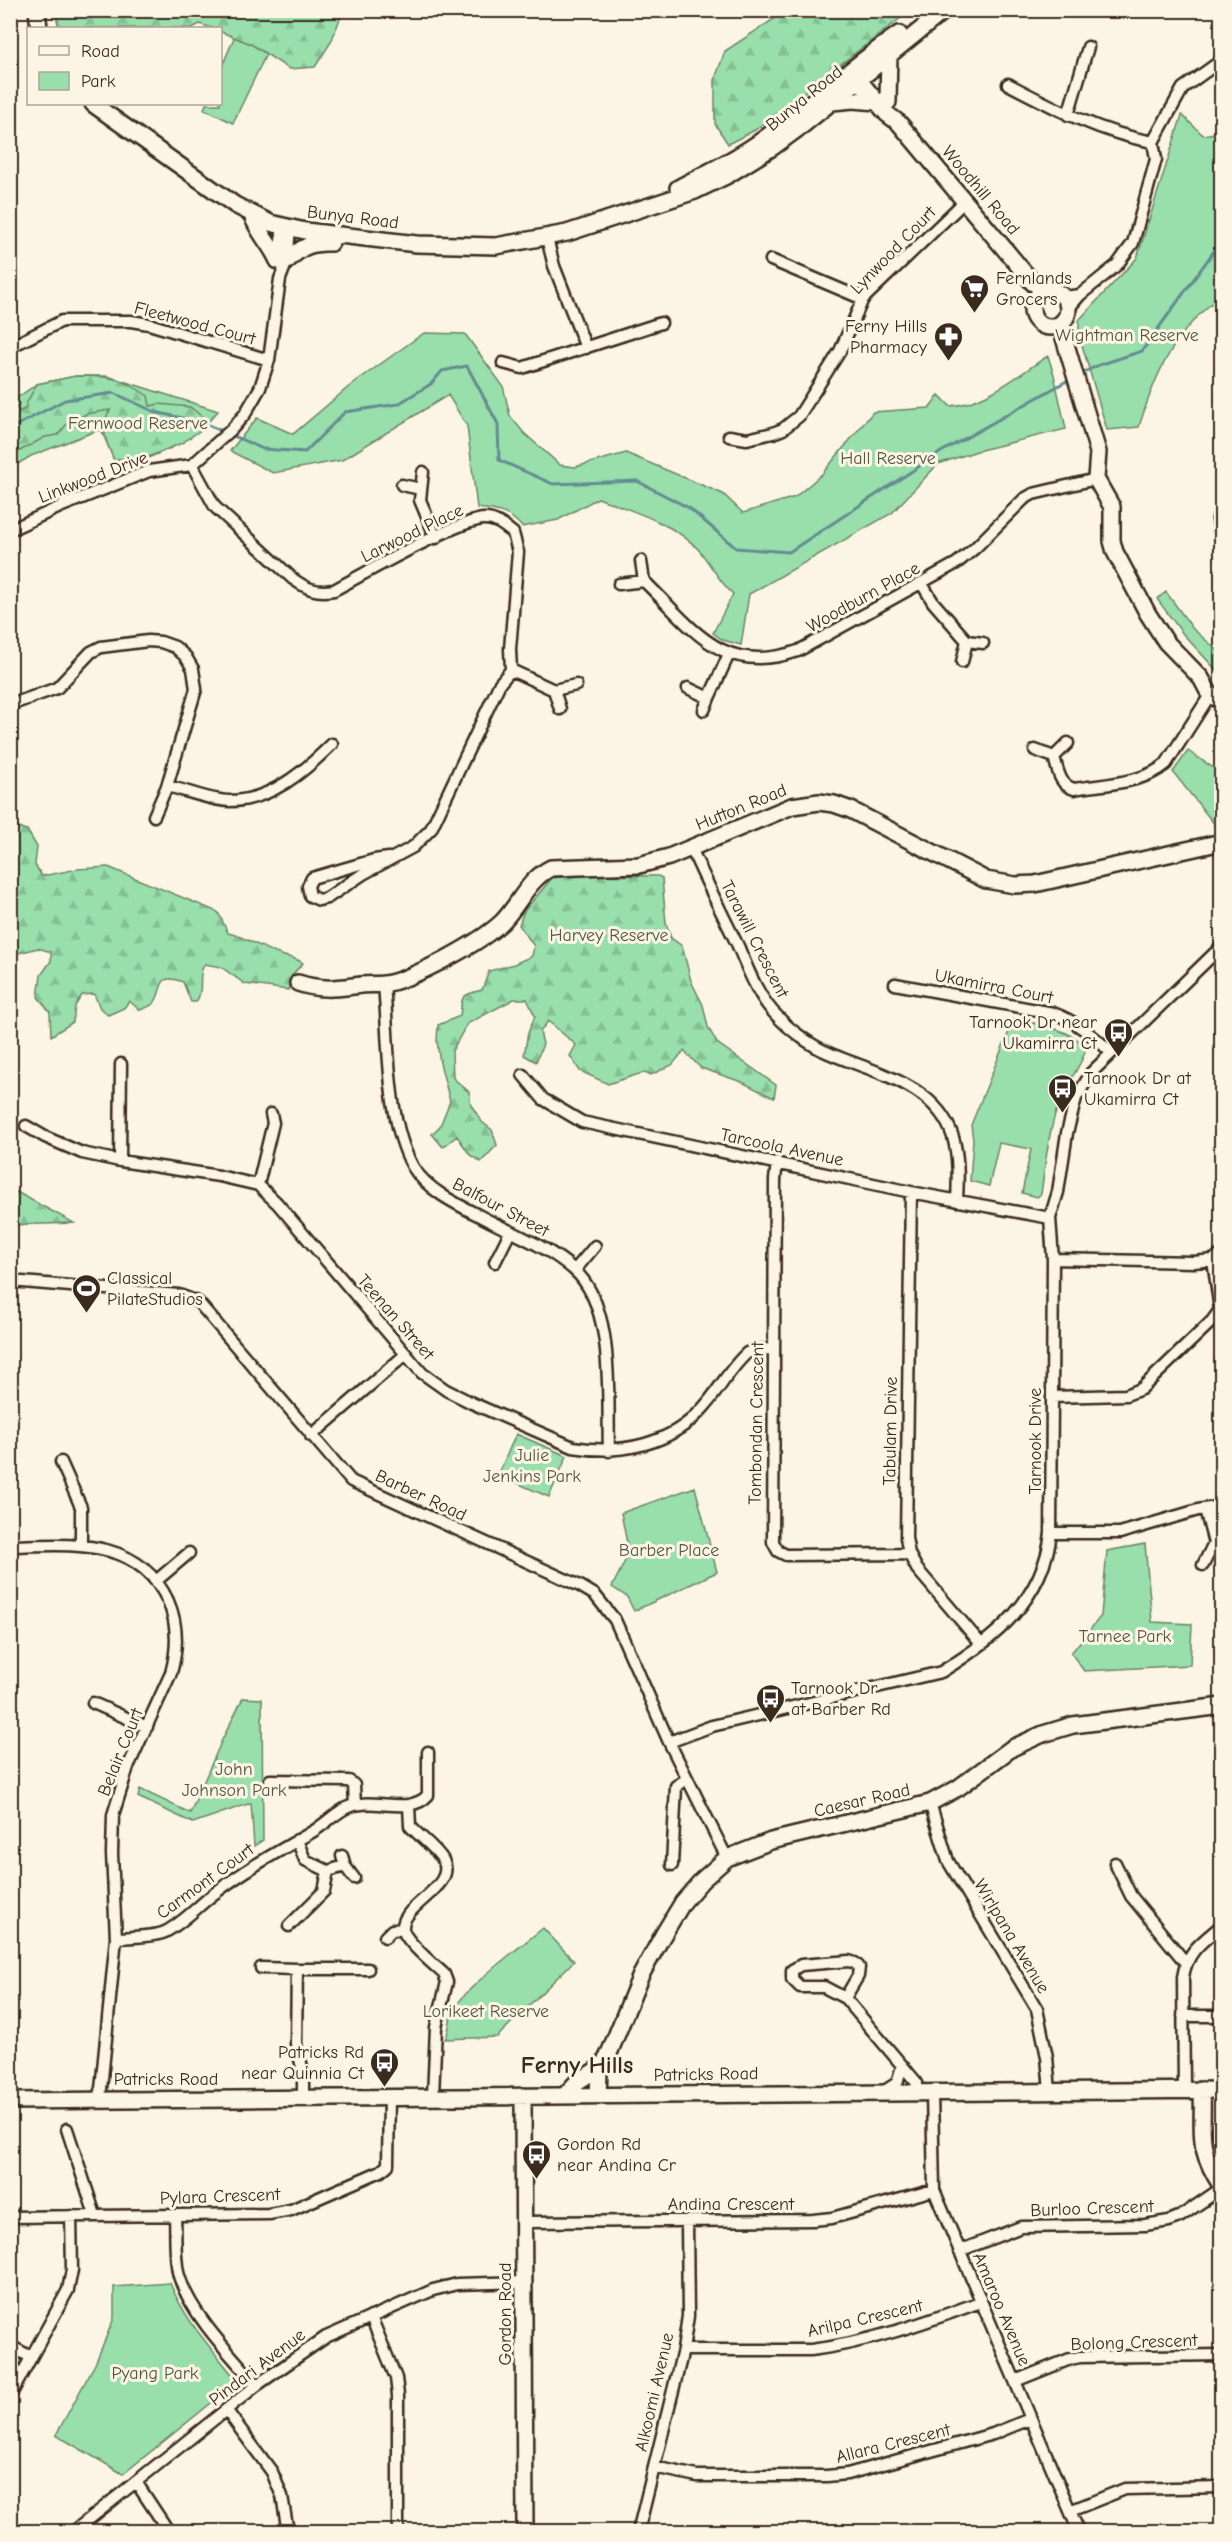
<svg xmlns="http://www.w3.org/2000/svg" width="1232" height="2542" font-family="'Comic Neue',sans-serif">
  <defs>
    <pattern id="forest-firs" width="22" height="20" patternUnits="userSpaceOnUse" patternTransform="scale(1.5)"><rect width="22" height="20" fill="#98dfac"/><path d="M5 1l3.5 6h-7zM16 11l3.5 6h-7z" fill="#84c094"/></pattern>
  </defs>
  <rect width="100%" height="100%" fill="#fcf5e5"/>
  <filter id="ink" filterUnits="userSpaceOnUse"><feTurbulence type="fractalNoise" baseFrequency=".0167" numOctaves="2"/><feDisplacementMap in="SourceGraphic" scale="12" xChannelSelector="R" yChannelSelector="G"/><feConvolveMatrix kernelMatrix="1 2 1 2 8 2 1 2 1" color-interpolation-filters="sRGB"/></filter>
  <g filter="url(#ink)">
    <path fill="#98dfac" stroke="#6a8465" stroke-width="1.5" d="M236,33L268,50L233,123L204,109L206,104H220L221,69Z
      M1182,115L1203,135L1221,132V296C1175,330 1155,374 1139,427L1107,430L1079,335V320L1137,258Z
      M424,333L465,334L503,386L510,416L524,433L560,465L575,467L626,453L723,494L743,513L795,497L822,474L873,412L929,408L939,395L950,406C985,404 1019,374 1048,356L1054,375L1066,429L977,451L938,464L892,513L749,594L741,645L723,640L713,633L733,594C718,581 711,564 698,549C675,524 630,510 598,498L558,520L522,527C509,512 497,510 477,508L467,426L448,395L342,460L273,473L230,451L257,418L293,434L351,385Z
      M76,376H107L218,411C190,445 157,454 118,470L101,429L31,456L11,468V402L37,384Z
      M1166,592L1193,629L1221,653V675L1183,634L1157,599Z
      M1188,751L1221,773V824L1215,825L1173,772Z
      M1014,1019C1031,1022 1078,1030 1085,1049C1087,1056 1069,1081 1065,1090C1049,1120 1046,1160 1041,1194L1037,1197L1022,1193L1031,1149L999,1143L989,1186L970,1181L973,1140L971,1125Z
      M516,1434L567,1456L549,1497L498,1475Z
      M695,1487L717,1572L634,1611L627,1597L612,1587L629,1553L621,1513Z
      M1145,1544L1152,1622L1192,1624L1190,1665L1084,1671L1071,1653L1101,1616L1107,1551Z
      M243,1698L262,1699L263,1840L254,1846L251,1803L193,1823L138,1797L140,1789L190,1813L222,1740Z
      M543,1928L574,1961L497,2037L445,2039C451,2029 448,2018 454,2009C468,1985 519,1948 543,1928Z
      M170,2283C184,2319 211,2348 235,2378L236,2383L123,2474L56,2435L95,2364L114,2318V2287Z"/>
    <path fill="url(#forest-firs)" stroke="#6a8465" stroke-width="1.5" d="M55,11V10L343,11L331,42L315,67L289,69L251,44L221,32L220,28H211L200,24L192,28H59Z
      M786,11H910L755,130L728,144L715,124V79L725,51Z
      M76,376C108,376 121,377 148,396L150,406L159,404L190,407L206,420L205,427L182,443L129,465L123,459H118L116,464C108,446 98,429 110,410L86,414L66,425L58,435L45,437L11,456V402L15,399L19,403L17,408L19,412L26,408V404L37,384Z
      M10,826L27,830L37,847L35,865L42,876L78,869L108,867L218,912L228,933C247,937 262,949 281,955C289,958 295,957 303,963L293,974L288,990L245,984L221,967L205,964C196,976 205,989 196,1002H191L183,982C155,971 164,992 154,1003C150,1007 145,1008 140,1010L129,1001L124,1008L108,1015L100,1008L94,994L82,995L75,1006L73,1022L51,1036L50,1012L38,997L41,975L51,961V952L38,948L11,955V876L15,868L11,853Z
      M577,875L658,876L662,878L666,923L671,938L682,946L691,981L703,1005L708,1027L717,1043L776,1085L774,1098L742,1082L701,1068L684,1051L672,1065L651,1075L645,1072L608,1084L580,1071L570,1056L576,1045L548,1021L540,1032L543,1044L536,1062L524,1055L528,1033L535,1016L527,999H514L467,1024L452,1051L453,1078L469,1092L471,1105L482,1122L492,1130L497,1145L481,1162L470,1155L457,1136L443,1147L432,1134L440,1126L450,1101L440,1063L437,1041L438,1025L460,1016C462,995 461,995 482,990L489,971L514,964L532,956L534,946L519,925L524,911L552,878Z
      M11,1189L74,1223L11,1225Z"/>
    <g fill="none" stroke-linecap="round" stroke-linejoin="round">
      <path stroke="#648c91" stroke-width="3" d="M1080,374L1099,365L1142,351L1222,240
        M10,429L65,400L114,393L155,412L200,422L225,432
        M231,435L263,449L305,452L345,412L398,404L431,384L442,371L467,366L498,424L499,460L553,484L637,481L689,508L736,548L789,552L941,452L1072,378"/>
      <defs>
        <path id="street" d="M1008,84C1054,108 1101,133 1153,142L1183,88L1222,60
          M1068,115L1088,47
          M547,238L554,266L586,348
          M771,260L863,299
          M278,261L283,227
          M1064,297L1080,295
          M1068,309L1080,295L1117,265L1133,243L1156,159L1153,142
          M10,347L62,321H131L149,324L269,360
          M503,363L522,368L661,323
          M729,436L747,439L773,433L783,429L799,416L840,351L863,299L965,201
          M192,465L215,507L293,579C307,589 316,593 334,590C362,575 459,519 485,519C496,519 504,526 513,533L518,552L510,649L511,670L500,683L431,829L413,847L363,874L327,898L319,900L310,896L308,886L312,878L374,860L389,858
          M423,472L420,500L436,538
          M402,485L421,489
          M1222,501L1218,519L1222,546
          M10,530L62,506L149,471L192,465L231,430L245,414L260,388L269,360L280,279L287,261L290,229
          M644,581C693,628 721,677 798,651L957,563L975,548L1024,499L1033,494L1096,479
          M619,584L644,581L641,561
          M922,584L933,602L967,641
          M962,662L967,641L983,643
          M511,670L554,690L560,709
          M688,688L709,698L704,710
          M554,690L576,685
          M709,698L729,654
          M10,705L57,688L91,652L101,647L148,641L161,642L175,647L186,657L193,669L196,689L167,786L154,816
          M1035,750L1054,757L1068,743
          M1054,757C1058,770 1059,785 1074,789C1103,784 1143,784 1166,764L1210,695
          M167,786C185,790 212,801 230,801C270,801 305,771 332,744
          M691,848C706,881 722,914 738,946C748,970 759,999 778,1017C789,1029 808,1043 822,1050C868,1072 935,1081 953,1137C959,1158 958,1180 957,1201
          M384,984C389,1039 386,1120 413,1167C426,1189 456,1204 478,1215C509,1232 546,1245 573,1269C616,1305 607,1398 609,1451
          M895,984L1053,1013C1076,1021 1093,1036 1111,1052
          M523,1075L543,1099L582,1122L911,1192L1050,1218
          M26,1126L45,1137L82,1153L120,1161L219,1176L258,1185L277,1203L422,1373L446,1390L472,1403L573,1447C621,1455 671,1445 704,1407C719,1390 730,1368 747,1353L755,1350L773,1349
          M120,1161L121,1064
          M777,1162L775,1180L773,1542L778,1551L786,1555L909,1554
          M258,1185L273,1123L271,1114
          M911,1192L906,1538L909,1554L917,1569L981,1644
          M1053,1259L1194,1262L1213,1260L1222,1254
          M495,1262L510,1232
          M575,1270L595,1246
          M10,1281L179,1295L198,1302L351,1481L580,1586L595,1595L615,1620L669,1742L727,1858
          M1052,1397L1126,1395L1141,1389L1212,1321L1220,1310L1213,1260
          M311,1436L405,1355
          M61,1462L81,1507V1545
          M1051,1533H1120L1198,1510L1222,1506
          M10,1546C70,1545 138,1536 168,1601C178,1624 178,1648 171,1673L128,1767L113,1815L112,1854L116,1938L100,2099
          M1203,1565L1214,1543L1205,1509
          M156,1581L189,1553
          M93,1703L147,1727
          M669,1742L712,1726L941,1672C995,1639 1043,1600 1051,1533L1053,1259L1050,1218L1058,1192L1067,1133L1076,1098L1091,1073L1222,946
          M270,1780L349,1781L354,1785L355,1805
          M930,1803L948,1861L1037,2009L1047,2057L1050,2091
          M409,1806L410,1826C420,1837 436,1848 443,1860C458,1887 400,1905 403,1929C405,1941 434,1965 444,1974L447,1982L436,2027L433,2096
          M297,1840L305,1860L328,1871
          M1115,1863L1131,1896L1185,1962
          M672,1865L676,1786L687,1779
          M345,1866L354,1878
          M289,1926L324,1891L328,1871L345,1866L342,1856
          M385,1937L392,1930L403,1929
          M116,1938C128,1937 155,1937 165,1932C183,1923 199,1905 215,1893C246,1869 279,1851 312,1832C324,1825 333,1815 346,1808C371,1795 409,1817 428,1795V1752
          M261,1968L297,1969
          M845,1998L858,1976L859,1967L855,1963L849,1961L801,1965L792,1970V1979L800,1987H824L845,1998L917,2083V2092
          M1183,2016H1222
          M1184,2090L1183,1977C1187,1951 1202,1942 1222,1925
          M883,2092L897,2083L902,2066
          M932,2092L934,2190L1079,2532
          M303,2098V2071L296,2044L297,1969H368
          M67,2129L95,2215
          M175,2215C176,2234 174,2258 179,2276C191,2315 231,2355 257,2385
          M10,2217L269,2214L291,2210L381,2171L388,2165L389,2097
          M524,2222L813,2220L832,2218L934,2190
          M959,2251L1021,2227L1145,2225L1169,2221L1181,2216L1222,2188
          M371,2317L396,2378L398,2395V2532
          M10,2346L31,2357
          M683,2350H811C867,2343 927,2322 980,2302
          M1015,2381L1070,2359L1080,2357L1222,2355
          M10,2396L68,2290L72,2270L71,2216
          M227,2411L272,2472L282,2496L288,2532
          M654,2467L697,2476H827L847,2474L993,2434L1030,2419
          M136,2482L169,2532
          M1070,2511L1125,2489L1222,2487
          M73,2532L257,2385L326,2337L433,2290L457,2284L525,2282
          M638,2532L683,2350L688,2316L687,2221"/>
        <path id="secondary" d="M37,10L39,28
          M853,73L887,114L899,123L1033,283L1048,291
          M832,102L853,100L877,102
          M888,102L889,54
          M93,104L235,205L270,223L305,231L417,244L496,246L567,233L695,191L728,175L773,147L803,125L945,10
          M678,188C708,172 738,158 765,138C811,105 852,66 899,34
          M252,215C257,232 271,244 278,261
          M287,261C301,247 311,242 331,243
          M1032 309a18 18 0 1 1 36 0a18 18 0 1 1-36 0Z
          M1062,322L1064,338L1098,452L1096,479L1112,507V541L1115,552L1148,614L1166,642L1201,678L1210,695L1222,701
          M298,983C323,991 336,988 361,985C369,984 377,985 384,984C412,980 481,942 502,922C519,905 528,879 551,868L639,865L669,857L792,806L819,802L834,804L851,810L986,880L1015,885L1035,884L1222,842
          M1202,2090C1204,2135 1195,2145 1222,2187
          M565,2095L577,2082L601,2067
          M598,2095L599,2072L608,2056L641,1975L663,1935L683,1902L702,1880L727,1858L771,1841L930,1803L958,1788L1012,1748L1043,1734L1073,1725L1222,1706
          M523,2096L525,2532
          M10,2101L1222,2090"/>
      </defs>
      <use href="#street" stroke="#3b2a1e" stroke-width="15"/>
      <use href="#secondary" stroke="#3b2a1e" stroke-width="20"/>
      <use href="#street" stroke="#fcf5e5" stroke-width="10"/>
      <use href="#secondary" stroke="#fcf5e5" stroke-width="15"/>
    </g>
  </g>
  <defs>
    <symbol id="supermarket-pin" viewBox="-11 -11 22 30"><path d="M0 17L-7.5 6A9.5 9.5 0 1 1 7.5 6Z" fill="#3b2a1e" stroke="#fcf5e5"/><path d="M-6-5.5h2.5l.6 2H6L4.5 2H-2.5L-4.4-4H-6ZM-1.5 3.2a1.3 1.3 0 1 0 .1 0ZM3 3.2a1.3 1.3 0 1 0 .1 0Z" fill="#fff"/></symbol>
    <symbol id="pharmacy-pin" viewBox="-11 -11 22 30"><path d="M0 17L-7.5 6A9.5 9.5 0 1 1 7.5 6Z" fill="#3b2a1e" stroke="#fcf5e5"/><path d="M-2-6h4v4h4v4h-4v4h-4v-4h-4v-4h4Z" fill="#fff"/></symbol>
    <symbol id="bus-pin" viewBox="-11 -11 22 30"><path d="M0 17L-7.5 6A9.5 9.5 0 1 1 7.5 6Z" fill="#3b2a1e" stroke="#fcf5e5"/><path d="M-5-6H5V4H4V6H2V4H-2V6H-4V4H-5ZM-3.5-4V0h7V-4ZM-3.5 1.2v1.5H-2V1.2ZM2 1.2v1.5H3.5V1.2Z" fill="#fff"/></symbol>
    <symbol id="stadium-pin" viewBox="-11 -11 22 30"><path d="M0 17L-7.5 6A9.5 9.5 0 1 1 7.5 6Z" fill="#3b2a1e" stroke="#fcf5e5"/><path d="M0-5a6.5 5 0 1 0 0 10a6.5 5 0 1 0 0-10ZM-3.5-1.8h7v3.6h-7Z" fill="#fff"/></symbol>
  </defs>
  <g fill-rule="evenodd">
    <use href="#supermarket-pin" x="958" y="272" width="33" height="45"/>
    <use href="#pharmacy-pin" x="932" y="320" width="33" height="45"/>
    <use href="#bus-pin" x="1102" y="1016" width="33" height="45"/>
    <use href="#bus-pin" x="1046" y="1072" width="33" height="45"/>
    <use href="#stadium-pin" x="70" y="1272" width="33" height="45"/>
    <use href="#bus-pin" x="754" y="1682" width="33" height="45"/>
    <use href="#bus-pin" x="368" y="2046" width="33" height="45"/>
    <use href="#bus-pin" x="520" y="2138" width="33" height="45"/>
  </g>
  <g text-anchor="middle" stroke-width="6" stroke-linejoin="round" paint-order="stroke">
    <g font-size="18" fill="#3b2a1e" stroke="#fcf5e5">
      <text transform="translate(804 98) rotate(-39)" y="6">Bunya Road</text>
      <text transform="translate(981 190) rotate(50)" y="6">Woodhill Road</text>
      <text transform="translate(353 217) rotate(7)" y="6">Bunya Road</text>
      <text transform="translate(893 250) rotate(-46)" y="6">Lynwood Court</text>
      <text transform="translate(195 323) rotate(15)" y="6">Fleetwood Court</text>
      <text transform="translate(93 477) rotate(-21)" y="6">Linkwood Drive</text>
      <text transform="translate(412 533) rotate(-26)" y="6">Larwood Place</text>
      <text transform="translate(863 597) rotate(-29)" y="6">Woodburn Place</text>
      <text transform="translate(741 807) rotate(-22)" y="6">Hutton Road</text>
      <text transform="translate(755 939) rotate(63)" y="6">Tarawill Crescent</text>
      <text transform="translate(994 986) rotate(11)" y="6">Ukamirra Court</text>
      <text transform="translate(782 1147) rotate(12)" y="6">Tarcoola Avenue</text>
      <text transform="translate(501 1207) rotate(28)" y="6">Balfour Street</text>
      <text transform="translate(396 1317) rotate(49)" y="6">Teenan Street</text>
      <text transform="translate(756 1423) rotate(-89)" y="6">Tombondan Crescent</text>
      <text transform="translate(890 1431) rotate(-89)" y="6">Tabulam Drive</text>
      <text transform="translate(1035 1441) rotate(-90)" y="6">Tarnook Drive</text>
      <text transform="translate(421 1495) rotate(25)" y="6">Barber Road</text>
      <text transform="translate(120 1752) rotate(-68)" y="6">Belair Court</text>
      <text transform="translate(862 1800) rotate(-13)" y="6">Caesar Road</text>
      <text transform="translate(205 1881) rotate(-36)" y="6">Carmont Court</text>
      <text transform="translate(1012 1936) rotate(59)" y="6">Wirlpana Avenue</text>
      <text transform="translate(706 2074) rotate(-1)" y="6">Patricks Road</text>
      <text x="166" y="2085">Patricks Road</text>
      <text transform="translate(220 2196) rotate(-2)" y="6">Pylara Crescent</text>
      <text x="731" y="2210">Andina Crescent</text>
      <text transform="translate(1092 2208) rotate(-2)" y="6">Burloo Crescent</text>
      <text transform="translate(1002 2309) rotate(67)" y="6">Amaroo Avenue</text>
      <text transform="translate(505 2314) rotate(-90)" y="6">Gordon Road</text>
      <text transform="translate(865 2318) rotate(-13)" y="6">Arilpa Crescent</text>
      <text transform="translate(1134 2342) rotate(-2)" y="6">Bolong Crescent</text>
      <text transform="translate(257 2367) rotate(-37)" y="6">Pindari Avenue</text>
      <text transform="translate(654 2392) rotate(-77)" y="6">Alkoomi Avenue</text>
      <text transform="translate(893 2443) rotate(-14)" y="6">Allara Crescent</text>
    </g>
    <g font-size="18" fill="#3b2a1e" stroke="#fcf5e5" text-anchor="start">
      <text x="996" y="284">Fernlands<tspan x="996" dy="21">Grocers</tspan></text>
      <text x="927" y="332" text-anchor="end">Ferny Hills<tspan x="927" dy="21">Pharmacy</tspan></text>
      <text x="1097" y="1028" text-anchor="end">Tarnook Dr near<tspan x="1097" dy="21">Ukamirra Ct</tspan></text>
      <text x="1084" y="1084">Tarnook Dr at<tspan x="1084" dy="21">Ukamirra Ct</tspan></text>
      <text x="107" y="1284">Classical<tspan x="107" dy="21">PilateStudios</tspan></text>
      <text x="791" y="1694">Tarnook Dr<tspan x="791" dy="21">at Barber Rd</tspan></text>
      <text x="364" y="2058" text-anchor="end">Patricks Rd<tspan x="364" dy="21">near Quinnia Ct</tspan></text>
      <text x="557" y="2150">Gordon Rd<tspan x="557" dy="21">near Andina Cr</tspan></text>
    </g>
    <g font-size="18" fill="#525742" stroke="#fcf5e5">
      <text x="1127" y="341">Wightman Reserve</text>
      <text x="138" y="429">Fernwood Reserve</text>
      <text x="888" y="464">Hall Reserve</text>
      <text x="609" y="941">Harvey Reserve</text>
      <text x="532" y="1461">Julie<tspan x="532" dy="21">Jenkins Park</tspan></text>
      <text x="669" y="1556">Barber Place</text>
      <text x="1125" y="1642">Tarnee Park</text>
      <text x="234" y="1775">John<tspan x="234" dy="21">Johnson Park</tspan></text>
      <text x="486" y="2017">Lorikeet Reserve</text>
      <text x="155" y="2379">Pyang Park</text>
    </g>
    <g font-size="24" font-weight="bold" fill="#3b2a1e" stroke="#fcf5e5">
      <text x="577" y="2073">Ferny Hills</text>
    </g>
  </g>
  <rect width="1232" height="2542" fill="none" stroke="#fcf5e5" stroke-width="36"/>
  <rect x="18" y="18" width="1196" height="2506" fill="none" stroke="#3b2a1e" stroke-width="2" filter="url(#ink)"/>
  <rect x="27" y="27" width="195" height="78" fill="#fcf5e5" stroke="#afa495" stroke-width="1.5"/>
  <rect x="39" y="46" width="30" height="9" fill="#fcf5e5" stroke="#afa495" stroke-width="1.5"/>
  <text x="81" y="57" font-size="18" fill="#3b2a1e">Road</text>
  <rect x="39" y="72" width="30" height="18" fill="#98dfac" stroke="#afa495" stroke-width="1.5"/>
  <text x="81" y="87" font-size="18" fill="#3b2a1e">Park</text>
</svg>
